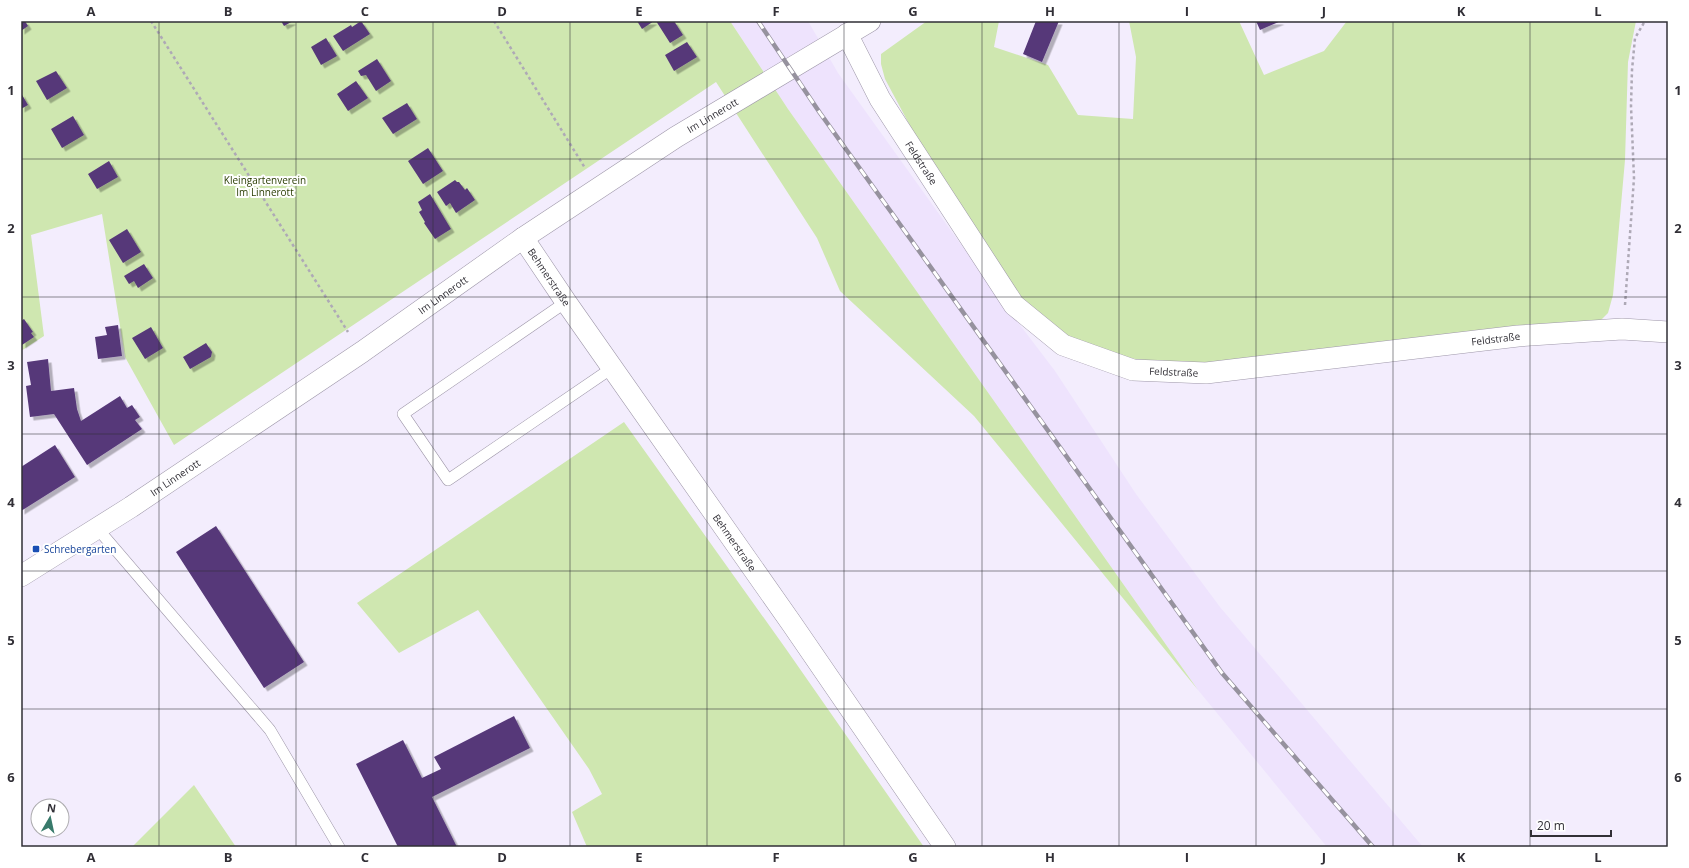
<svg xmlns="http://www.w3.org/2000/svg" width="1689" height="868" font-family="'Open Sans',sans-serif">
  <defs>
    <filter id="shadow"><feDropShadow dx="3.5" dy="3.5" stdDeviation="0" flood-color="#0004"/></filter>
  </defs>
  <rect width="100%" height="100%" fill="#f3edfd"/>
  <path fill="#eee3fd" d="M730,21H808L838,73L995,292L1055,371L1136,494L1220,607L1423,847H1327L1198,690L788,109Z"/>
  <path fill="#cfe7b0" d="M21,21H730L788,109L1198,690L974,416L840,291L817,238L716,82L174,445L125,357L102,214L31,235L44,336L21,351Z
    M927,21H999L994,47L1048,65L1078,115L1133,119L1136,57L1129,21H1239L1264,75L1324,51L1347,21H1636L1628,62L1625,160L1613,295L1608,313L1600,321L1196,366L1149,362L1117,355L1065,336L1041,317L1013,289L930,163L885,79L881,64V54Z
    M624,422L786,649L924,847H587L572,812L602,794L589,769L478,610L399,653L357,603Z
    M194,785L236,847H132Z"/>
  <path fill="#573979" filter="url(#shadow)" d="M21,21H25L28,26L21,31Z
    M281,21H293L284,26Z
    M361,21L370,34L343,51L333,36L351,25L352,27Z
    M637,21H654L642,29Z
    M656,21H674L683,35L670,43Z
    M1036,21H1059L1042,62L1023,54Z
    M1256,21H1281L1260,30Z
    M326,38L337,56L321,65L311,47Z
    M687,42L697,57L674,71L665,55Z
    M377,59L391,81L376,91L366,75L361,76L358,71Z
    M56,71L67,88L47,100L36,81Z
    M356,81L368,98L348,111L337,94Z
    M21,93L28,105L21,109Z
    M407,103L417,119L393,134L382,118Z
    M73,116L84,135L62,148L51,129Z
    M428,148L443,171L423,184L408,161Z
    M109,161L118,177L97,189L88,174Z
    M455,180L457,182H459L465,190L467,188L475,200L456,213L450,203L446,206L437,192Z
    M430,194L451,229L435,239L424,223L425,222L419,212L422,210L418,202Z
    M127,229L141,252L123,263L109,240Z
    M144,264L153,278L138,288L134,281L129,284L124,276Z
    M24,319L33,332L31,333L34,337L22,345L21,321Z
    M118,325L122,356L98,359L95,337L107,335L105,327Z
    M151,327L163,348L145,359L132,338Z
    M206,343L212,352L211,357L190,369L183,357Z
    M48,359L51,391L74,388L77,409L81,421L120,396L127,408L132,405L140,417L135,420L142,429L87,465L54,414L30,417L26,386L31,385L27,362Z
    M55,445L75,477L21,511V467Z
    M216,526L304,662L264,688L176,552Z
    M514,716L530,748L432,797L457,847H398L356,764L403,740L422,778L441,769L434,757Z"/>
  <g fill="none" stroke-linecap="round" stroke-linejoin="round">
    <defs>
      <path id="service" d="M566,302L403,414L448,480L612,368
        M97,528L270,730L339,847"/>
      <g id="minor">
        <path id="s1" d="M847,34L880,99L1014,305L1063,345L1133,370L1206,373L1518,336L1622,329L1668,332"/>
        <path id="s2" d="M523,238L566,302L792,624L945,847"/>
        <path id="s3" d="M21,576L131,507L362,352L523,238L676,137L870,21"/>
      </g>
    </defs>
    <use href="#service" stroke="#9e97a9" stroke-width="12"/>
    <use href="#minor" stroke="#9e97a9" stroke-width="22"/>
    <path stroke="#aea9b6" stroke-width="2.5" stroke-dasharray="3 3" stroke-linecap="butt" d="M151,21L348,332
      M494,21L585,168
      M1625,305L1634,178L1631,106L1632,70L1635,38L1645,21"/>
    <use href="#service" stroke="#fff" stroke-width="11"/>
    <use href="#minor" stroke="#fff" stroke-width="21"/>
    <defs>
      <path id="rail" d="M758,21L820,113L1222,673L1373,847"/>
    </defs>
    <use href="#rail" stroke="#96929e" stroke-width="4.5"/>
    <use href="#rail" stroke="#fff" stroke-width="3" stroke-dasharray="9" stroke-linecap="butt"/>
  </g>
  <path fill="none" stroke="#312f36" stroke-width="1" stroke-opacity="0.55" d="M159,21V847M296,21V847M433,21V847M570,21V847M707,21V847M844,21V847M982,21V847M1119,21V847M1256,21V847M1393,21V847M1530,21V847M21,159H1668M21,297H1668M21,434H1668M21,571H1668M21,709H1668"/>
  <rect fill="#1a4fb4" stroke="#fff" stroke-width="1.5" x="32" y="545" width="8" height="8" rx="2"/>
  <g text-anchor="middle" stroke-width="4" stroke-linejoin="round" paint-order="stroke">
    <g font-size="10" fill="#312f36" stroke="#fff">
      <text dy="4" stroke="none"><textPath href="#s3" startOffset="831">Im Linnerott</textPath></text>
      <text dy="4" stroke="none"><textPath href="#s1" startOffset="149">Feldstraße</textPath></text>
      <text dy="4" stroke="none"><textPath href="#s2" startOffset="47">Behmerstraße</textPath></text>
      <text dy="4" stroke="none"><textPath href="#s3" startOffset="507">Im Linnerott</textPath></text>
      <text dy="4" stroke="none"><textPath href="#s1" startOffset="821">Feldstraße</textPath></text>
      <text dy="4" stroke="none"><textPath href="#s1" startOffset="497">Feldstraße</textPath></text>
      <text dy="4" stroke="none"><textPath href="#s3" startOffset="183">Im Linnerott</textPath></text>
      <text dy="4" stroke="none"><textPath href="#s2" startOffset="371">Behmerstraße</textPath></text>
    </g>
    <g font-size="10" fill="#2c3f05" stroke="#fff">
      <text x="265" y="184">Kleingartenverein<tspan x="265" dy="12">Im Linnerott</tspan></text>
    </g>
    <g font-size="10" fill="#164399" stroke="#fff" text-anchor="start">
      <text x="44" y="553">Schrebergarten</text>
    </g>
  </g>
  <rect width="1689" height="868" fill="none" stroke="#ffffff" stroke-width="44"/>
  <g transform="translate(50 818) rotate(9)"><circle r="19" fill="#ffffff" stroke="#adacaf"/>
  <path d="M0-3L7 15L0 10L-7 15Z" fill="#387a6b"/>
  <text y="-6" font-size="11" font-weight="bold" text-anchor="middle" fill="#312f36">N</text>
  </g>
  <path d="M1531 830v6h80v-6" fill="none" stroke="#312f36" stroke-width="2"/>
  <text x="1537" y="830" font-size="12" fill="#312f36" stroke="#ffffff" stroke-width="3" paint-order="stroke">20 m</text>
  <rect x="22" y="22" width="1645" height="824" fill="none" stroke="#312f36" stroke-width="1.5"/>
  <g font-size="13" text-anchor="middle" font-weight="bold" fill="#312f36">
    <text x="91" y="16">A</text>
    <text x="228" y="16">B</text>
    <text x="365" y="16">C</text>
    <text x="502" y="16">D</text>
    <text x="639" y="16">E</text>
    <text x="776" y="16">F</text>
    <text x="913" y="16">G</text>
    <text x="1050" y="16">H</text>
    <text x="1187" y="16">I</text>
    <text x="1324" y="16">J</text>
    <text x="1461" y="16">K</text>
    <text x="1598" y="16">L</text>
    <text x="11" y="95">1</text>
    <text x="1678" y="95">1</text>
    <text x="11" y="233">2</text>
    <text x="1678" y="233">2</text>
    <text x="11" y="370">3</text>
    <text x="1678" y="370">3</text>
    <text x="11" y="507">4</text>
    <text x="1678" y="507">4</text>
    <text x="11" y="645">5</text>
    <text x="1678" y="645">5</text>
    <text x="11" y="782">6</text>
    <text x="1678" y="782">6</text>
    <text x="91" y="862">A</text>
    <text x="228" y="862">B</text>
    <text x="365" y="862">C</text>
    <text x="502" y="862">D</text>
    <text x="639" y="862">E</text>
    <text x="776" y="862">F</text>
    <text x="913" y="862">G</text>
    <text x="1050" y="862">H</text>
    <text x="1187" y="862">I</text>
    <text x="1324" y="862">J</text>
    <text x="1461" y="862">K</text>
    <text x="1598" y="862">L</text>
  </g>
</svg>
